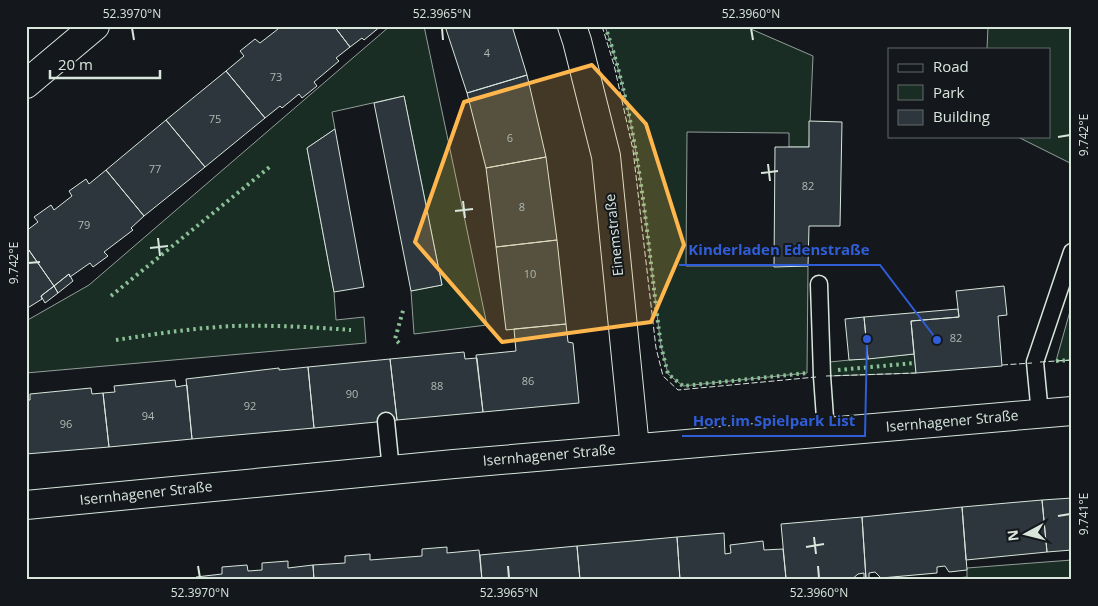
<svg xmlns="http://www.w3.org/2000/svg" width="1098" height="606" font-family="'Open Sans',sans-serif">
  <rect width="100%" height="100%" fill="#14181c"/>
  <path fill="#1a2d24" stroke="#939e99" d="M390,26H424L487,325L414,334L411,291L442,285L404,96L332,112L335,129L307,148L334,292L336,320L364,317L366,343L26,373V321L89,285Z
    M605,26H744L813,56L809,147H789V133L687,132L686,266H808L807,373L683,386L668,374L661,346C647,241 640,126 605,26Z
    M988,26H1072V164L1016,136H1049V49H987Z
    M1072,304V360L1056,361Z
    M914,354L916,373L830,376L829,362Z
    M1072,560V580H934L967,577V568Z"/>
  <path fill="#2c363c" stroke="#d8e6dc" d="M275,26H334L350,47L336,58L339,61L314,82L317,86L302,98L299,94L282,108L280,106L265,118L226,71L244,56L240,51L255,39L260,43L278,29Z
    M334,26H381L364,40L362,38L350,47Z
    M445,26H512L527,75L467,93Z
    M226,71L265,118L205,167L166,120Z
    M527,75L546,157L486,168L467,93Z
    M404,96L442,285L411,291L374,103Z
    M166,120L205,167L144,216L106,170Z
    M809,121L842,122L840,226H809L808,266L774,267L775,147H809Z
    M335,129L364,287L334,292L307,148Z
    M546,157L557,240L496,247L486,168Z
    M106,170L144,216L131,228L133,230L104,252L108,256L93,267L90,263L70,277L69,274L54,286L26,246V231L38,222L34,217L51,205L54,210L72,196L69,191L86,179L89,184Z
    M557,240L566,324L506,330L496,247Z
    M26,246L54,286L41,296L42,299L26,309Z
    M69,274L73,281L58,293L54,286Z
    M54,286L58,293L45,303L41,296Z
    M1004,286L1007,315L998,316L1002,366L916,373L911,321L959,317L956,291Z
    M958,309L959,317L911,321L914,354L868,359L864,317Z
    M864,317L868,359L849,360L845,319Z
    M566,324L568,342L573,343L579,403L483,412L476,355L516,351L514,329Z
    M464,352L465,359L477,358L483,412L397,420L390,359Z
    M390,359L397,420L314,428L308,367Z
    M308,367L314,428L192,439L186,379L279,368V370Z
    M175,380L176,387L187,385L192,439L109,447L103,393L115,392L114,386Z
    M91,388L92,394L103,393L109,447L26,454V400H30V394Z
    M1072,498V550L1047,552L1042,500Z
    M1042,500L1047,552L966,560L962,507Z
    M962,507L967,570L949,572L945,566L937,567V573L881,578L875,572L869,573V579H866L862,517Z
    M862,517L866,579H864V573L858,574L851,580L786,579L781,524Z
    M724,533L725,554L731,553L730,545L763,541L764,550L783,549L786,578L768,580H680L677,537Z
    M677,537L680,580H580L577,546Z
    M577,546L580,580H482L480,555Z
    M447,547V553L479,550L482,580H314L313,565L345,563V556L370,554V560L422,556V549Z
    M288,561V568L313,565L314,580H197L196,577L222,574V567L247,565L248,571L262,570V563Z"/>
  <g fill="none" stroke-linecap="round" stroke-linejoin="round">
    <defs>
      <path id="service" d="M819,284L822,376L826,432
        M1040,414L1035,362L1072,252
        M386,421L391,470"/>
      <path id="minor" d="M572,26L577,41L606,156L635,448
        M26,505L454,464L1072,411"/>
      <path id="tertiary" d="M26,84L95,26"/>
    </defs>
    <use href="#service" stroke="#d8e6dc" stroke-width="19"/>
    <use href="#minor" stroke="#d8e6dc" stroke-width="30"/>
    <use href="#tertiary" stroke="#d8e6dc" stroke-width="30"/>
    <use href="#service" stroke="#14181c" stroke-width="16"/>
    <use href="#minor" stroke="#14181c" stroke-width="28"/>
    <use href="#tertiary" stroke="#14181c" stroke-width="28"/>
    <path stroke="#8ac095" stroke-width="4" stroke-dasharray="2.5 4" stroke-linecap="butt" d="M605,26C640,126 647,241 661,346L668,374L683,386L807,373
      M111,296L272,165
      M116,340C155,334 194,328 233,326C273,325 312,327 351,330
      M399,343L395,339L404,307
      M1056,361L1072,360
      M838,370L915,363"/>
    <path stroke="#d8e6dc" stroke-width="1" stroke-dasharray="6 2.5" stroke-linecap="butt" d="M602,26L614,65L633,150L656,348L663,376L678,390L816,377
      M1040,362L1072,360
      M1002,365L1032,363
      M826,376L916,373"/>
  </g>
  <path fill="#ffb74d" fill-opacity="0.2" stroke="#ffb74d" stroke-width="4" stroke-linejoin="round" d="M592,65L646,124L684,245L651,322L502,342L415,242L464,102Z"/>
  <path fill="none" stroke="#d8e6dc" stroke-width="2" d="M132,28L134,40M442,28L443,40M751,28L753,40M1058,137L1070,135M768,164L770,181M761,173L778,171M463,201L465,218M455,211L473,209M158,238L160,256M150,248L168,246M28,263L40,262M1058,516L1070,514M814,537L816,554M806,547L824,544M198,566L200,578M508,566L509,578M818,566L819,578"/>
  <g text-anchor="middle" stroke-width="4" stroke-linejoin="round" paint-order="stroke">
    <g font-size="11" fill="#adbab4">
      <text x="487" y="57">4</text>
      <text x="276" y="81">73</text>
      <text x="215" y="123">75</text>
      <text x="510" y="142">6</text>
      <text x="155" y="173">77</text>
      <text x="808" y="190">82</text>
      <text x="522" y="211">8</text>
      <text x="84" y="229">79</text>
      <text x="530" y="278">10</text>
      <text x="956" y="342">82</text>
      <text x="528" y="385">86</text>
      <text x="437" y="390">88</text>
      <text x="352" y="398">90</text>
      <text x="250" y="410">92</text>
      <text x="148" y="420">94</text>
      <text x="66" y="428">96</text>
    </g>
    <g font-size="14" fill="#d8e6dc" stroke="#14181c">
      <text transform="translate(614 235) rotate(-96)" y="5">Einemstraße</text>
      <text transform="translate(952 421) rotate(-5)" y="5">Isernhagener Straße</text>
      <text transform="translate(549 455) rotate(-5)" y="5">Isernhagener Straße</text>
      <text transform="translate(146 493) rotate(-6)" y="5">Isernhagener Straße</text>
    </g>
  </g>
  <path fill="none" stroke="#305dd8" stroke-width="2" d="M937 340L880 265H679M867 339L865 436H682"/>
  <g fill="#305dd8" stroke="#14181c" stroke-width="2">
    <circle cx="937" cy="340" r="5"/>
    <circle cx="867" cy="339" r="5"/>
  </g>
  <g font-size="15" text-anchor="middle" font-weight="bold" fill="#305dd8" stroke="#14181c" stroke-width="4" stroke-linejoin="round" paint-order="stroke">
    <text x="779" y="255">Kinderladen Edenstraße</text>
    <text x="774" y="426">Hort im Spielpark List</text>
  </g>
  <rect width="1098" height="606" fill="none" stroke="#14181c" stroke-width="55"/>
  <rect x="888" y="48" width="162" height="90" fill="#14181c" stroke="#626a69"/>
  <rect x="898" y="64" width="25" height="8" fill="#14181c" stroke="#626a69"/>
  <text x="933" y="72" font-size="15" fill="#d8e6dc">Road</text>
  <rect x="898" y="85" width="25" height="15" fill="#1a2d24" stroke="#626a69"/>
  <text x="933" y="98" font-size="15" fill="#d8e6dc">Park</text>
  <rect x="898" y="110" width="25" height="15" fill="#2c363c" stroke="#626a69"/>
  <text x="933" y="122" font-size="15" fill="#d8e6dc">Building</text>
  <g transform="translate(1026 534) rotate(263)" stroke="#14181c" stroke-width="4" paint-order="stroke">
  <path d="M0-4L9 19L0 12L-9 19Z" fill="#d8e6dc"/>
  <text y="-8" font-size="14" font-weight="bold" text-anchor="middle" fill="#d8e6dc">N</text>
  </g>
  <path d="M50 70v8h110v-8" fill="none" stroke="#d8e6dc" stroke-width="2.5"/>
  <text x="58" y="70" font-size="15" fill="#d8e6dc" stroke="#14181c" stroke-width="4" paint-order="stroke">20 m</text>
  <rect x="28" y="28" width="1042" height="550" fill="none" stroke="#d8e6dc" stroke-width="2"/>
  <g font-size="12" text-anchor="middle" fill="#d8e6dc">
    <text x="132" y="18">52.3970°N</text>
    <text x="442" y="18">52.3965°N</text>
    <text x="751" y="18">52.3960°N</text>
    <text transform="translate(1084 135) rotate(-90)" y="4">9.742°E</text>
    <text transform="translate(14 263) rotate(-90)" y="4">9.742°E</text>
    <text transform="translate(1084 514) rotate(-90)" y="4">9.741°E</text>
    <text x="200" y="597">52.3970°N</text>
    <text x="509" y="597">52.3965°N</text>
    <text x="819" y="597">52.3960°N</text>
  </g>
</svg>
